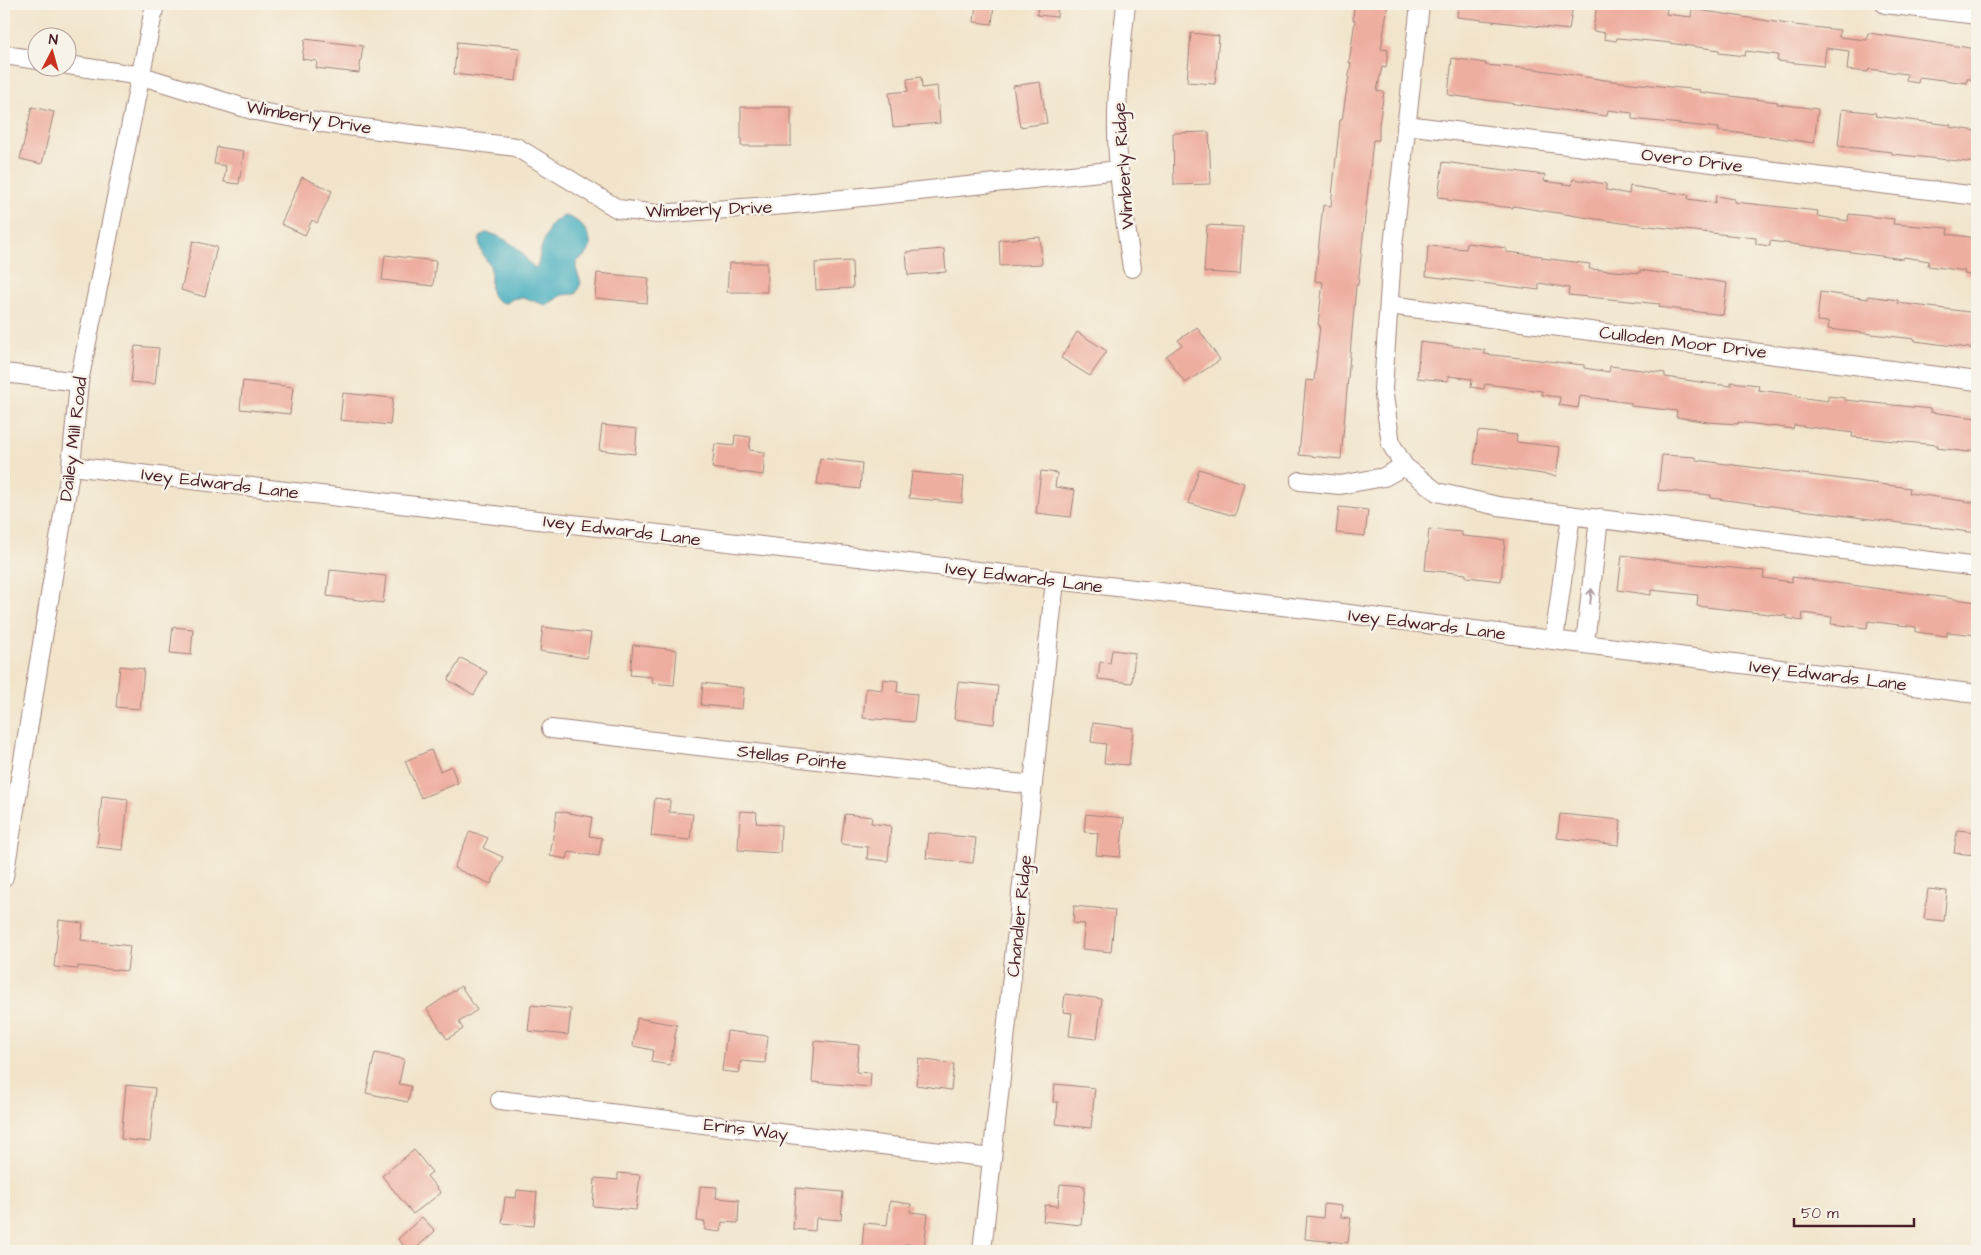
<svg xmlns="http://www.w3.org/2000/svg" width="1981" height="1255" font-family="'Architects Daughter',sans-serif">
  <rect width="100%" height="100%" fill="#f7f3e8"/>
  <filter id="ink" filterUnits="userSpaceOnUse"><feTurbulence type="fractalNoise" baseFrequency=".02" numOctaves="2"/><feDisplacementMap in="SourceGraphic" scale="10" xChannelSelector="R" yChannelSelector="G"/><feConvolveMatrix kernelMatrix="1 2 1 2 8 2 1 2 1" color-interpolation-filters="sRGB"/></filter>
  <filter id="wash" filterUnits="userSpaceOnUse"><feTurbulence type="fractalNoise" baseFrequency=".0096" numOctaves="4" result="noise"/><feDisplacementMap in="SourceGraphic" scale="20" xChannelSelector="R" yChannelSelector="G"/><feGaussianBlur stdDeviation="1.12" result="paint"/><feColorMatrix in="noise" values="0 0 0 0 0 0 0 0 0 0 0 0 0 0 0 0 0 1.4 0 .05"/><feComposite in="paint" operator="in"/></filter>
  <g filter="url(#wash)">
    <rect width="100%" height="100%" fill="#f1e4ca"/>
    <path fill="#3eabbd" stroke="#446574" d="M564,216C579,217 598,239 587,254C583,258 577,259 576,265C575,269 580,278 581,283L576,294L563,295L546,305C533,302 518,292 507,303C502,303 496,301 493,296C488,289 493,275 490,266C486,259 473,242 483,234C491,229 515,245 520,251C525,256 529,265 536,268L538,264L541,248L550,226L554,222Z"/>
    <g id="blocks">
      <path fill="#eeae9f" d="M976,4H994L992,24L974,22Z
        M1039,4H1058L1057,17L1037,15Z
        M1354,4H1388L1381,49L1388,50L1386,68L1382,67L1377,91L1384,92L1379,124V140H1373L1358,285H1356L1341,459L1299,455L1306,380L1314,381L1320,325H1318L1323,282L1315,281L1323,205L1331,206L1340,120H1342L1351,63H1349L1355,20H1353Z
        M1458,4H1573L1569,30L1457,17Z
        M1597,4H1633L1667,8L1666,14L1691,17L1692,9L1794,25L1840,30L1839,37L1867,40L1868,33L1977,49V79H1967V83L1919,77L1918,83L1906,81L1907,74L1869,69L1868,72L1847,70L1849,51L1826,48L1824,66L1777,61L1778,55L1746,51L1745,56L1719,53V50L1662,42L1617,38L1616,41L1604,39L1605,33L1593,31Z
        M1191,33L1219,36L1215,84L1187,82Z
        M305,39L363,46L359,73L316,68L317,61L302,59Z
        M457,42L520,48L516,81L454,74Z
        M1452,58L1486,63L1485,65L1535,69L1612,81L1700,90L1699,92L1778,102L1777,104L1818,109L1814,143L1738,132V133L1718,131L1719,128L1632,119V113L1608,110L1607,116L1448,95Z
        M921,77L922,88L937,86L940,123L893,127L889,93L908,91L907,79Z
        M1040,82L1047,123L1020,127L1013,86Z
        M32,107L54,112L42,164L20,159Z
        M741,107H791V146H741Z
        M1842,109L1876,113L1875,116L1951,125L1950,127L1977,131V163L1892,154V152L1838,146Z
        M1209,132L1211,184L1174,185L1173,133Z
        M217,147L244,151L239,184L224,182L226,166L214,164Z
        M1443,162L1545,175L1544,181L1572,185L1573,179L1606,184V190L1629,194L1630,186L1689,195L1688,199L1715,203L1716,196L1734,199V202L1818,211L1817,216L1848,221L1849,214L1894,219L1893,224L1948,228L1947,234L1977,238V276L1964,274L1965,271L1928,266L1929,261L1904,257L1903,259L1770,241V246L1756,244V238L1622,223L1513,206V208L1447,200V198L1438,197Z
        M302,177L332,191L317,223L312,220L305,235L281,224Z
        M1207,225L1243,227L1240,274L1204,272Z
        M1040,237L1042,264L1000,266L999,240Z
        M193,241L217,247L205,297L181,290Z
        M1467,243L1506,248V252L1542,256V258L1590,264L1589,269L1640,273V270L1727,283L1723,315L1659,307L1660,304L1568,295L1569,288L1539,283V290L1426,276L1428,246L1466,249Z
        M944,249L946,272L908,275L906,252Z
        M385,255L436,261L433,286L382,280Z
        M852,261L853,288L816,290L815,263Z
        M729,263H767V292H727Z
        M597,273L649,278L647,303L595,298Z
        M1820,292L1868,299V296L1898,300V303L1977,313V349L1915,341V339L1828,329L1829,322L1817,321Z
        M1197,327L1220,360L1185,383L1166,356L1182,345L1178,340Z
        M1077,332L1107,351L1090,376L1061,358Z
        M1420,342L1485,350L1484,354L1584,365V368L1609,372L1610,366L1665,373V377L1713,384L1731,386V382L1759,385L1758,390L1797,395V397L1828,401V396L1845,398V400L1931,409L1930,412L1977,418V451L1969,450V452L1937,448L1938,445L1852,437L1853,433L1794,425L1793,429L1738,422V424L1708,422L1676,417L1677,411L1631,406V403L1580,396L1578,408L1559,405L1560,397L1542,395V391L1485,384L1484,389L1471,387L1472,379L1448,376V381L1417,378Z
        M135,346L159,348L155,384L131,382Z
        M243,381L293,387L290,414L240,409Z
        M343,393L393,398L390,425L340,420Z
        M602,425L637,429L635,454L599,450Z
        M1478,431L1517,435L1516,442L1560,447L1556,476L1474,464Z
        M735,435L751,437L749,450L765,452L763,475L712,468L715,444L734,446Z
        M1662,455L1696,457V460L1910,488L1909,493L1977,503V533L1711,498V495L1658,490Z
        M820,458L862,463L860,489L817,484Z
        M1199,469L1244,483L1235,516L1188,503Z
        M1041,471L1057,473L1055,487L1075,490L1071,517L1036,513Z
        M912,472L964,477L962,503L909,498Z
        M1339,507L1368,510L1365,536L1336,533Z
        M1429,529L1462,532V536L1505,540L1501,581L1466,577V574L1425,570Z
        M1622,555L1692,564L1764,571L1763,578L1792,582V577L1977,602V635L1947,632V636L1916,632V627L1868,621L1867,628L1831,624L1832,617L1803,613L1802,621L1786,618L1787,616L1697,606L1698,595L1651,590V595L1618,590Z
        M330,570L386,576L383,603L327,596Z
        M173,627L193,629L191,655L170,653Z
        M543,627L591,633L587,658L540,651Z
        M633,645L677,650L674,685L652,683L653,677L630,675Z
        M1112,650L1135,653L1132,683L1098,679L1100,662L1110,663Z
        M461,658L487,672L474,695L448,680Z
        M120,666L144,669L140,709L116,707Z
        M883,679L898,681L897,692L917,694L914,722L863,718L866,688L882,690Z
        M958,682L998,686L994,724L954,719Z
        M703,683L744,688L742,709L701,705Z
        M1093,723L1133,728L1129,765L1104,763L1106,744L1091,742Z
        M431,750L440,771L451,766L458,783L421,798L405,761Z
        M102,796L128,799L123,850L97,847Z
        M655,798L670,800L669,812L693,814L690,840L651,836Z
        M557,811L592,817L589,836L602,838L599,856L569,852L567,859L550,856Z
        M740,811L757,812L756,823L781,825L780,853L738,850Z
        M845,814L872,817L871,823L891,826L888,861L867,859L868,847L841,844Z
        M1086,814L1124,818L1120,857L1096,855L1098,833L1084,832Z
        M1560,814L1621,820L1619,845L1557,838Z
        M1957,830L1977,832V855L1954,853Z
        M470,831L488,838L483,848L503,857L491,884L454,868Z
        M929,833L976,838L973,863L926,858Z
        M1928,889L1947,891L1944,921L1924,919Z
        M1074,906L1115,910L1111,952L1082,949L1085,924L1073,923Z
        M59,920L83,923L81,940L130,946L127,971L78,966V969L54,967Z
        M461,986L477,1010L459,1022L463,1029L447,1039L427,1009Z
        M1065,994L1102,999L1097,1039L1069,1036L1072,1013L1063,1012Z
        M531,1005L571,1009L568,1035L528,1031Z
        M637,1018L677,1025L670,1065L651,1062L653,1050L633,1046Z
        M727,1031L768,1036L765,1063L741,1061L739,1073L722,1071Z
        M815,1041L859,1045L856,1072L871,1073L870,1087L812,1082Z
        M375,1053L404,1059L399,1084L411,1086L408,1102L366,1093Z
        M919,1059L954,1064L951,1090L916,1085Z
        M1055,1084L1095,1088L1091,1128L1056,1124L1058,1102H1053Z
        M126,1085L155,1088L150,1142L121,1139Z
        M414,1150L432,1172L427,1176L441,1193L413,1214L382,1176Z
        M618,1173L640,1175L636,1210L593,1206L595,1178L618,1180Z
        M1060,1184L1085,1186L1081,1225L1043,1221L1045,1205L1058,1206Z
        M700,1186L717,1187L716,1198L739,1200L738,1223L722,1222L721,1232L705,1230V1222L697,1221Z
        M796,1188L843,1192L841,1220L816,1218L815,1231L793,1229Z
        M517,1190L537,1192L534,1226L502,1223L505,1197L516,1198Z
        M890,1201L911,1204L910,1212L928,1214L924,1247L905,1244L904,1251H899L862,1247L864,1223L887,1225Z
        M1324,1204L1342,1206L1341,1217L1351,1218L1348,1243L1305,1239L1307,1216L1323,1218Z
        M422,1217L435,1231L413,1251H408L398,1239Z"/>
    </g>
  </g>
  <g filter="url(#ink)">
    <use href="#blocks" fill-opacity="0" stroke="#9e827a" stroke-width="1"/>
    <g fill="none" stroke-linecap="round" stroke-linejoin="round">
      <defs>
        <path id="minor" d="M1126,4C1122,42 1117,80 1117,119C1116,169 1125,219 1132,268
          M1420,4L1392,255L1383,389L1391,444L1404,466L1437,492L1498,506L1977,567
          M1885,4L1977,15
          M4,55L38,60
          M68,65L142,76L255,111L323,123L516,147L618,209L657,214L785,205L1119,170
          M1406,125L1977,196
          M1389,305L1977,381
          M4,373L79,382
          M71,466L1333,612L1977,694
          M1300,481L1340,485L1384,477L1404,466
          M1554,640L1571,515
          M1585,644L1599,518
          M551,729L1033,785
          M4,877L71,466L79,382L155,4
          M500,1100L992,1158
          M982,1251L1055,581"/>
      </defs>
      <use href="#minor" stroke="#9e827a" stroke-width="20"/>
      <use href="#minor" stroke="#fff" stroke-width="18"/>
    </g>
    <defs><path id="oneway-shaft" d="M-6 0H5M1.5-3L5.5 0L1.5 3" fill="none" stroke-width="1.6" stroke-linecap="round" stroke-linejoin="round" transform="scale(1.25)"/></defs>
    <use stroke="#ae9aa0" href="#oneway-shaft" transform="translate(1591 596) rotate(-84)"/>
  </g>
  <g text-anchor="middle" stroke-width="5" stroke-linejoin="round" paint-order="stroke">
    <g font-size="18" fill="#4a1f2b" stroke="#f7f3e8">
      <text transform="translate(309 117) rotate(10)" y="6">Wimberly Drive</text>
      <text transform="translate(1692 160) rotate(7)" y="6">Overo Drive</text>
      <text transform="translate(1123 166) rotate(-94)" y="6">Wimberly Ridge</text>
      <text transform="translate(709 209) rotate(-2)" y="6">Wimberly Drive</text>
      <text transform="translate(1683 342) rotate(7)" y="6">Culloden Moor Drive</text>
      <text transform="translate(73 439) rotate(-83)" y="6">Dailey Mill Road</text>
      <text transform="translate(220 483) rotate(7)" y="6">Ivey Edwards Lane</text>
      <text transform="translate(622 530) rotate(7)" y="6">Ivey Edwards Lane</text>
      <text transform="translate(1024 577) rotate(7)" y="6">Ivey Edwards Lane</text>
      <text transform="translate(1427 624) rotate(7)" y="6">Ivey Edwards Lane</text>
      <text transform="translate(1828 675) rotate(7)" y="6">Ivey Edwards Lane</text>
      <text transform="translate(792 757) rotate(7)" y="6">Stellas Pointe</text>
      <text transform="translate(1019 916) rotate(-84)" y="6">Chandler Ridge</text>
      <text transform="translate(746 1129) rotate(7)" y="6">Erins Way</text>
    </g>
  </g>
  <rect width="1981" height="1255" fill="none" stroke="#f7f3e8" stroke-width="20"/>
  <g transform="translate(52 52) rotate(6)"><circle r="24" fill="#f7f3e8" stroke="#b29e9c"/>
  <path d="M0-4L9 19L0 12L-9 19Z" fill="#c8321e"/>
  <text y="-8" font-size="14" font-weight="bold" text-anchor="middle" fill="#4a1f2b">N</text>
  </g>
  <path d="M1794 1218v8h120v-8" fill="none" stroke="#4a1f2b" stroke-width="2.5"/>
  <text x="1801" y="1218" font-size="15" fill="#4a1f2b" stroke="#f7f3e8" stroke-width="4" paint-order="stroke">50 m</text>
</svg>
